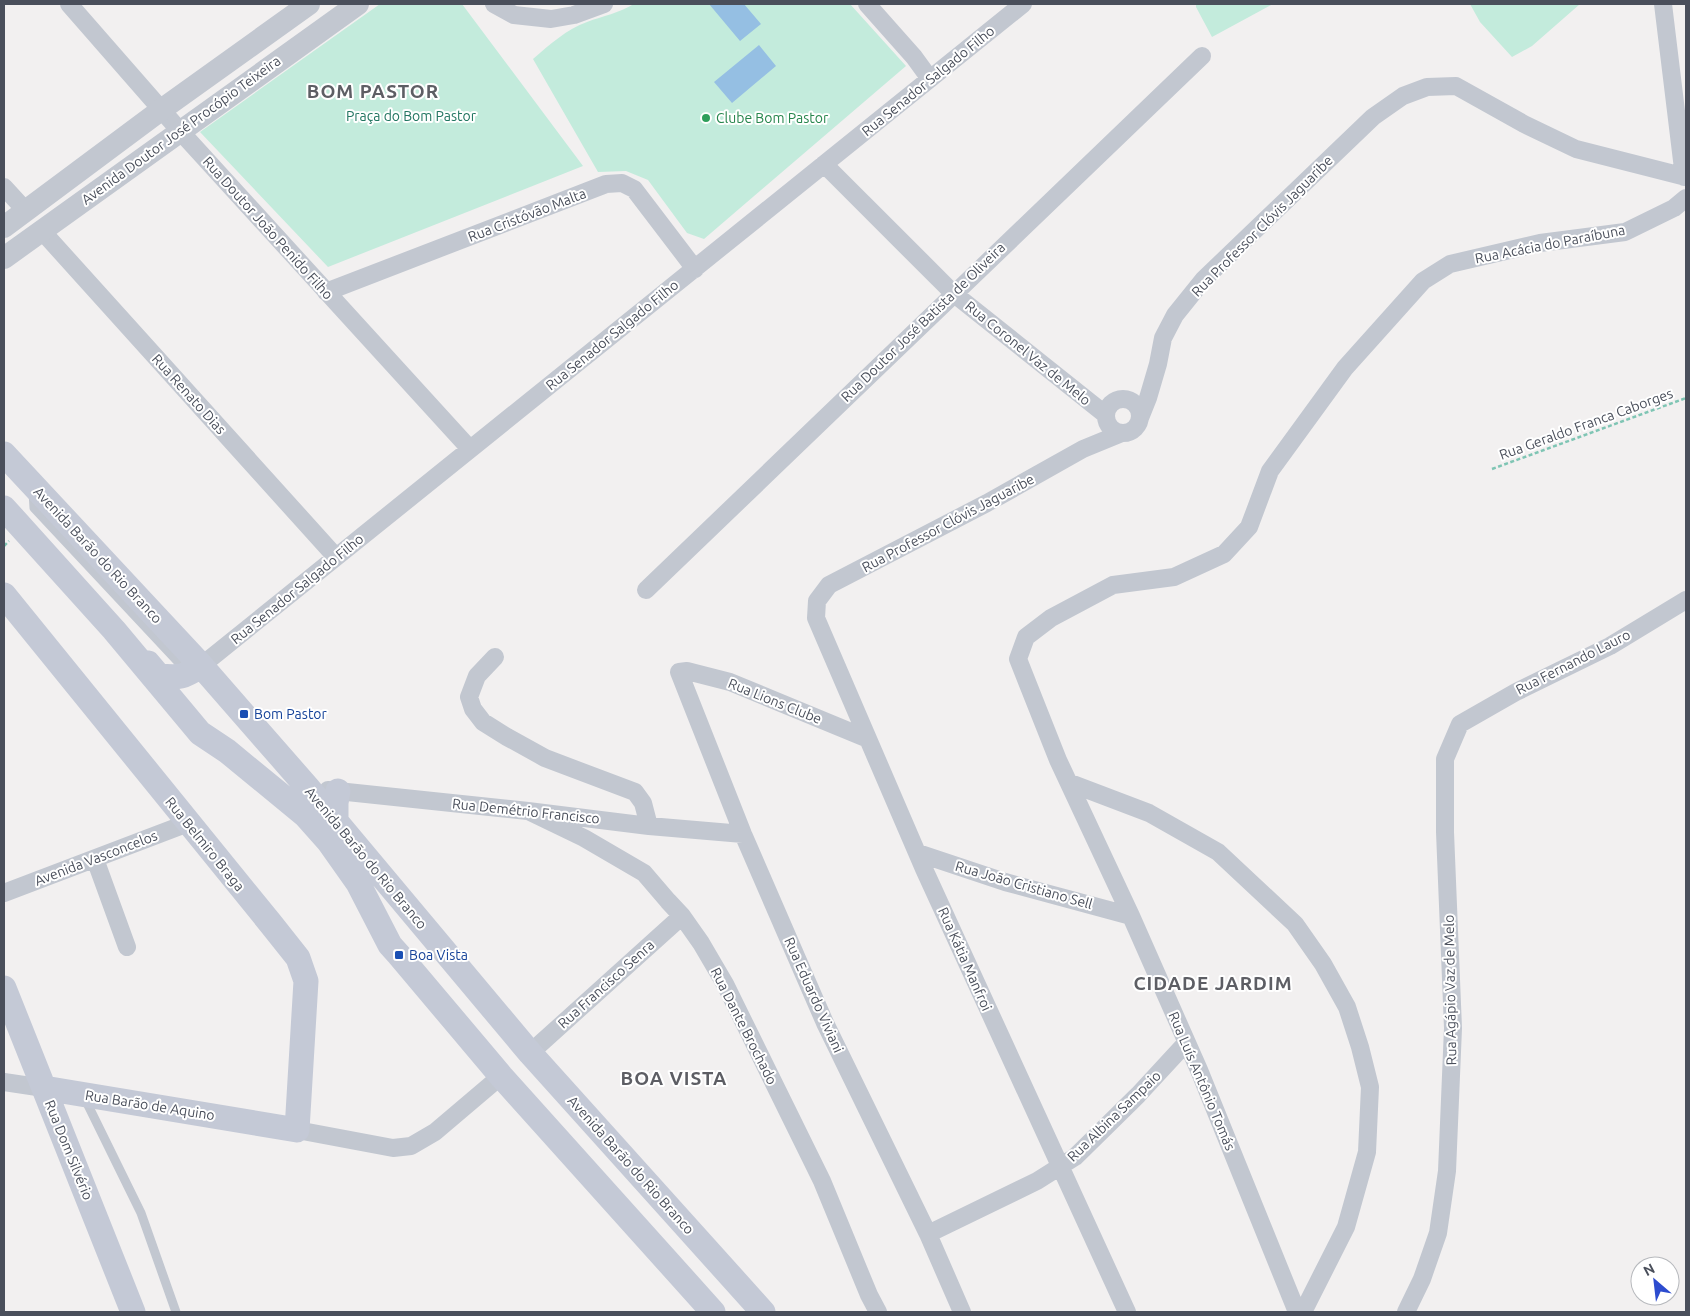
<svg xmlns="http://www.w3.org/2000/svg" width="1690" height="1316" font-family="Ubuntu,sans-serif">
  <rect width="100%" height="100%" fill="#f2f0f0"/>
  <path fill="#c3ebdc" d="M380,4H462L583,166L328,267L200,132Z
    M634,4H850L906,66L704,239L687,233L648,180L626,171L598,172L533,59C549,45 567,29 587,22C603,16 619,13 634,4Z
    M1196,4H1273L1212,37L1196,7Z
    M1470,4H1580L1532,46L1512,57L1480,22Z"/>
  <path fill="#95bfe3" d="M709,4H744L761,24L740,41Z
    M759,45L776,66L732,103L714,82Z"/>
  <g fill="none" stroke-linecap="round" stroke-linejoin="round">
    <path stroke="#7fc5b4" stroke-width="2.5" stroke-dasharray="4 2.5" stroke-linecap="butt" d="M1492,469L1686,398
      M4,546L9,541"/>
    <path stroke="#c2c7d0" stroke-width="9" d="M33,492L34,508L179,663L193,662
      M85,1099L141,1213L176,1312"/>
    <path stroke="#c2c7d0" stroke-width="18" d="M69,4L180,131L470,449
      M494,4L514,15L551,19L574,15L604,4
      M867,4L914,57L930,79
      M1663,4L1684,177
      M824,164L953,293L1106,415
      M4,187L26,211
      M42,231L336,557
      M326,292L606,184L622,183L634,189L695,269
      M1106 416a17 17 0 1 1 34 0a17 17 0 1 1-34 0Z
      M1140,418L1148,398L1158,364L1163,338L1175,315L1204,279L1373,117L1403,96L1427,87L1456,86L1524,124L1576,149L1686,177
      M1122,433L1083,449L987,503L829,585L817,601L816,618L924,869L1127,1312
      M646,590L1202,56
      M495,657L477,676L469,697L473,709L483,722L507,737L545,758L635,792L643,803L649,826
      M201,666L1023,4
      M868,739L730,682L687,671L679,672L743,834L825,1023L928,1234L962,1312
      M1070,783L1149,813L1218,852L1295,924L1323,964L1347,1007L1360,1047L1370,1087L1367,1152L1346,1227L1303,1312
      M328,790L528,811L649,826L743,834
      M528,811L584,838L644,873L668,901L682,916L701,943L725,984L822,1181L869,1295L878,1312
      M918,853L1005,882L1131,916
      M95,859L127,947
      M4,893L188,823
      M530,1053L682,916
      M4,1082L44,1088
      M297,1130L393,1148L411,1146L435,1132L501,1076
      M928,1234L1037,1181L1075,1157L1138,1095L1186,1043
      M1297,1312L1199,1070L1131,916L1058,760L1018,659L1026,637L1051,618L1113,585L1174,577L1224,554L1249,527L1270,471L1345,368L1423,281L1450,264L1540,243L1625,232L1674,208L1686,198
      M1406,1312L1422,1279L1438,1233L1447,1171L1453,1028L1445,832V759L1460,724L1516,692L1610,646L1686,600"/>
    <path stroke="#c2c7d0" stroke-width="22" d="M4,227L161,110L309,4
      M4,258L358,4"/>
    <path stroke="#c4c9d6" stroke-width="25" d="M4,454L198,662L308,788L530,1053L763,1312
      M4,508L114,630L200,733L227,751L305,815L329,842L358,883L390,945L399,955L501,1076L713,1312
      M4,595L271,924L298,958L306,981L297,1130L44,1088
      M148,663L159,676C181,678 183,677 201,666
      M336,822V803L338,791
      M4,988L133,1312"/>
  </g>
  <circle fill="#2e9e5b" stroke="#fff" stroke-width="2" cx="706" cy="118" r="5"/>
  <g fill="#1a4fb4" stroke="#fff" stroke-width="2">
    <rect x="239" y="709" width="10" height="10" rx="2.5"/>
    <rect x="394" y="950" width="10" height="10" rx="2.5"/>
  </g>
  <g text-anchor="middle" stroke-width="4" stroke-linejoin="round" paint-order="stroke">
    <g font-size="14" fill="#4a4f5b" stroke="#fff">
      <text transform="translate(928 81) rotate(-39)" y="5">Rua Senador Salgado Filho</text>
      <text transform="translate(181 130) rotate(-36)" y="5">Avenida Doutor José Procópio Teixeira</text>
      <text transform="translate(527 215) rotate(-21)" y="5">Rua Cristóvão Malta</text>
      <text transform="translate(1262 226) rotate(-45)" y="5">Rua Professor Clóvis Jaguaribe</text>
      <text transform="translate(268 228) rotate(48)" y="5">Rua Doutor João Penido Filho</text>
      <text transform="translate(1550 244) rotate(-11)" y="5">Rua Acácia do Paraíbuna</text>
      <text transform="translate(923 322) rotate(-44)" y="5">Rua Doutor José Batista de Oliveira</text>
      <text transform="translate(612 335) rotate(-39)" y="5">Rua Senador Salgado Filho</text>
      <text transform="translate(1028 353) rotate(39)" y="5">Rua Coronel Vaz de Melo</text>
      <text transform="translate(189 394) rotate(48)" y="5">Rua Renato Dias</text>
      <text transform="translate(1586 424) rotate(-20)" y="5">Rua Geraldo Franca Caborges</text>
      <text transform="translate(948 523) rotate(-28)" y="5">Rua Professor Clóvis Jaguaribe</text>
      <text transform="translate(98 555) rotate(47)" y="5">Avenida Barão do Rio Branco</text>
      <text transform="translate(297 589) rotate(-39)" y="5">Rua Senador Salgado Filho</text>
      <text transform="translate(1573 662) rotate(-27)" y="5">Rua Fernando Lauro</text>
      <text transform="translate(775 701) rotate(22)" y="5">Rua Lions Clube</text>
      <text transform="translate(526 811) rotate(6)" y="5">Rua Demétrio Francisco</text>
      <text transform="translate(205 844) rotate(51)" y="5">Rua Belmiro Braga</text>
      <text transform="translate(96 858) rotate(-21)" y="5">Avenida Vasconcelos</text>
      <text transform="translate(366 858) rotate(50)" y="5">Avenida Barão do Rio Branco</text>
      <text transform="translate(1024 885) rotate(16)" y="5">Rua João Cristiano Sell</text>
      <text transform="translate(965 959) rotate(66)" y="5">Rua Kátia Manfroi</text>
      <text transform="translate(606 984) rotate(-42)" y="5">Rua Francisco Senra</text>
      <text transform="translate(1450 990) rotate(-91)" y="5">Rua Agápio Vaz de Melo</text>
      <text transform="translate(814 995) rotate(66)" y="5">Rua Eduardo Viviani</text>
      <text transform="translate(744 1026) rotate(63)" y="5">Rua Dante Brochado</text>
      <text transform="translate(1202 1081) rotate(67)" y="5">Rua Luís Antônio Tomás</text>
      <text transform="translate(150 1105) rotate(9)" y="5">Rua Barão de Aquino</text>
      <text transform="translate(1114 1116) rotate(-44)" y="5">Rua Albina Sampaio</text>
      <text transform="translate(69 1150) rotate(68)" y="5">Rua Dom Silvério</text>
      <text transform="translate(631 1165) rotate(48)" y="5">Avenida Barão do Rio Branco</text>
    </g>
    <g font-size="14" fill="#217560" stroke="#fff">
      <text x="411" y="121">Praça do Bom Pastor</text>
    </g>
    <g font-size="14" fill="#27864d" stroke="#fff" text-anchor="start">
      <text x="716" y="123">Clube Bom Pastor</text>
    </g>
    <g font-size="14" fill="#164399" stroke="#fff" text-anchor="start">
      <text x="254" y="719">Bom Pastor</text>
      <text x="409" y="960">Boa Vista</text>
    </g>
    <g font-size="19" font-weight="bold" letter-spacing="1" fill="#5d5e64" stroke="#fff">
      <text x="373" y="98">BOM PASTOR</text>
      <text x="1213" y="990">CIDADE JARDIM</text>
      <text x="674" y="1085">BOA VISTA</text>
    </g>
  </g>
  <rect width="1690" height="1316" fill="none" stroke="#4a4f5b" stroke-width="10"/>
  <g transform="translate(1655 1281) rotate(332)"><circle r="24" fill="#ffffff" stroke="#b7b9bd"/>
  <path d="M0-4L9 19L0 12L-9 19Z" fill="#2d4ccf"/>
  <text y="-8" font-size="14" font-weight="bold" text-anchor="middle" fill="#4a4f5b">N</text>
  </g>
</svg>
